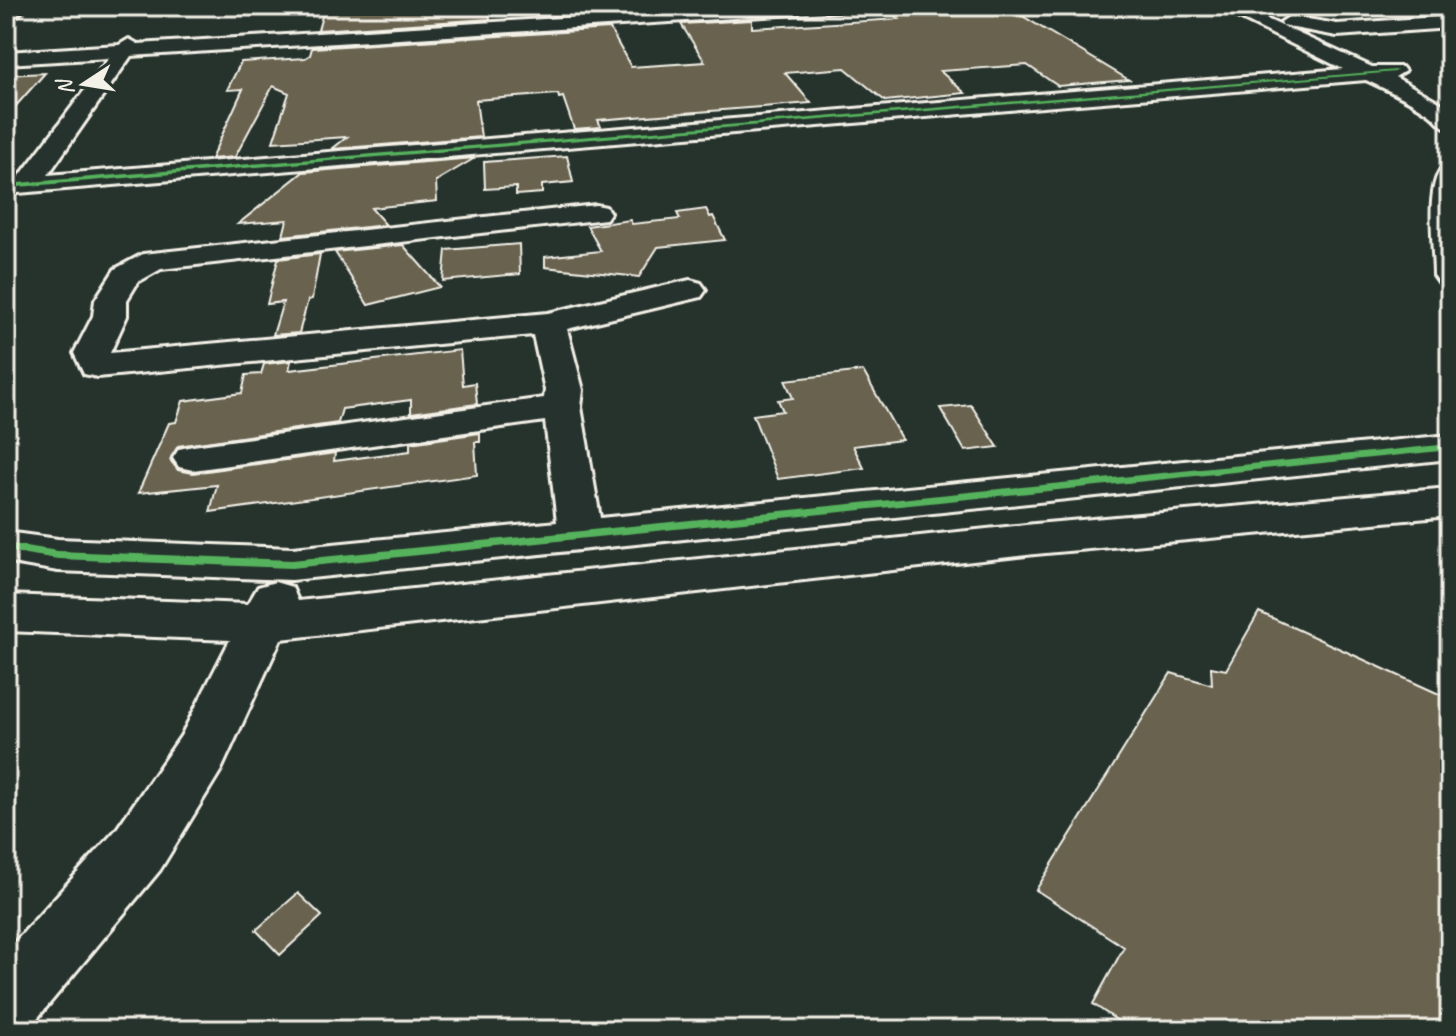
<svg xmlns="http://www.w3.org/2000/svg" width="1456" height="1036" font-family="Caveat,sans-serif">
  <rect width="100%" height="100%" fill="#26332d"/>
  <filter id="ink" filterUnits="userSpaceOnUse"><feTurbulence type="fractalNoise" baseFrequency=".0125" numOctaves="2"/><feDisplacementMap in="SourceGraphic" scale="16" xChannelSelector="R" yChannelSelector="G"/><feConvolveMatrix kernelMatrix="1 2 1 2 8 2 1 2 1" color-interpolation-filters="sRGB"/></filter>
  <g filter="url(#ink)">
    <path fill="#686250" stroke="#f4f1e8" stroke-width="2" d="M325,6H488L490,19L318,30Z
      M582,6H598L601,13L560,15L558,7Z
      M953,6L1009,8L1129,80L1058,86L1027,65L940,71L965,93L885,101L845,68L785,73L811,103L598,120L601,127L574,129L563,97L559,98L558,94L476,100L481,137L332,149L347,137L273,142L289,93L273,86L235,157L211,159L243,89L227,90L241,62L305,58L310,55L312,48L610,29L631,67L705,62L681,24L752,20V28L899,19L891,13Z
      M45,73L6,117V75Z
      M567,156L573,182L542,185V193L516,195V187L485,189L484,162Z
      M475,158L436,181L437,201L371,208L386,225L283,236L287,220L238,224L303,172Z
      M706,209L710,217L713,216L725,240L658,247L639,277L545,267V257L601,251L587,226L630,220L632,224L680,219L677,213Z
      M519,244L520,274L443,281L446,250Z
      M403,245L440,287L368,305L335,252Z
      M320,254L312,299L308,300L299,333L273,335L283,302L267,304L278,259Z
      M460,350L463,385L475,383L477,404L411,413V400L342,409L338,423L178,446L170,460L178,470L193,473L335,453L334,461L410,451V443L480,433V442H475L477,475L210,512L217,485L138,493L169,423L176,422L183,401L242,393L246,375L261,374L264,364L291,361L289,370Z
      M863,371L902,440L853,446L864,468L778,479L753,415L783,411L778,400L793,398L785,380Z
      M971,405L998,447L965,451L940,408Z
      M1259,612L1450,699V1030H1131L1093,1004L1124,947L1036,890L1171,673L1212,685L1211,667L1226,670Z
      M298,893L322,916L280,955L256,930Z"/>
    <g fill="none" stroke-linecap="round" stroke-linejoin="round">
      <defs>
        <path id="minor" d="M8,6H28L12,20L6,21Z
          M757,6H852L843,11L131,56L48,175L1343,69L1215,6H1238L1372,67H1402L1405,71L1395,77L1450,108V129C1440,127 1438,120 1430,114C1411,100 1387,90 1366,80L6,194V178L19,177L109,58L6,64V52L119,45L129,39L138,44Z
          M1290,16L1337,24L1450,16V28L1337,36L1283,26L1281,22Z
          M1450,167V284L1439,282L1434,275C1434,247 1425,192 1441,169Z
          M596,205L606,207L610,213L606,219L161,269L138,282L127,300V316L110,353L548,313L690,280L701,283L706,290L701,297L567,329L583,390L581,407L600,518L1450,435V459L292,580L58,571L6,562V532L58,539L292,548L557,522L545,421L193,470L179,467L173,458L179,449L193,446L544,398L545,390L533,335L97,377L84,374L74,353L93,316L95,300L115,269L143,254Z
          M1450,488V516L1035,554L281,639L221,770L160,870L30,1027L6,1030V952L116,830L181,736L230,640L6,631V595L248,604L258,587L275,582L292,587L298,601L1035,524Z"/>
      </defs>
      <use href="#minor" stroke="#f4f1e8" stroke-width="6"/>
      <use href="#minor" fill="#26332d" fill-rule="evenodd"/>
      <defs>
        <path id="cycleway" d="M1397,70L1395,72L6,188V184Z
          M1450,444V450L292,568L58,559L6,551V543L58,551L292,560Z"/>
      </defs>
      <use href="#cycleway" stroke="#26332d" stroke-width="5"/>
      <use href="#cycleway" fill="#56b35d" fill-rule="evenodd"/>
    </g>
  </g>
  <rect width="1456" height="1036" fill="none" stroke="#26332d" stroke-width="32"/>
  <rect x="16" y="16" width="1424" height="1004" fill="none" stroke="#f4f1e8" stroke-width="3" filter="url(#ink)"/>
  <g transform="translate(84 84) rotate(258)" stroke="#26332d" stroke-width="6" paint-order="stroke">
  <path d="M0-6L14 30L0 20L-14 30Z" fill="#f4f1e8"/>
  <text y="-12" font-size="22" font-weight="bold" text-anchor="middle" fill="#f4f1e8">N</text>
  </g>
</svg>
